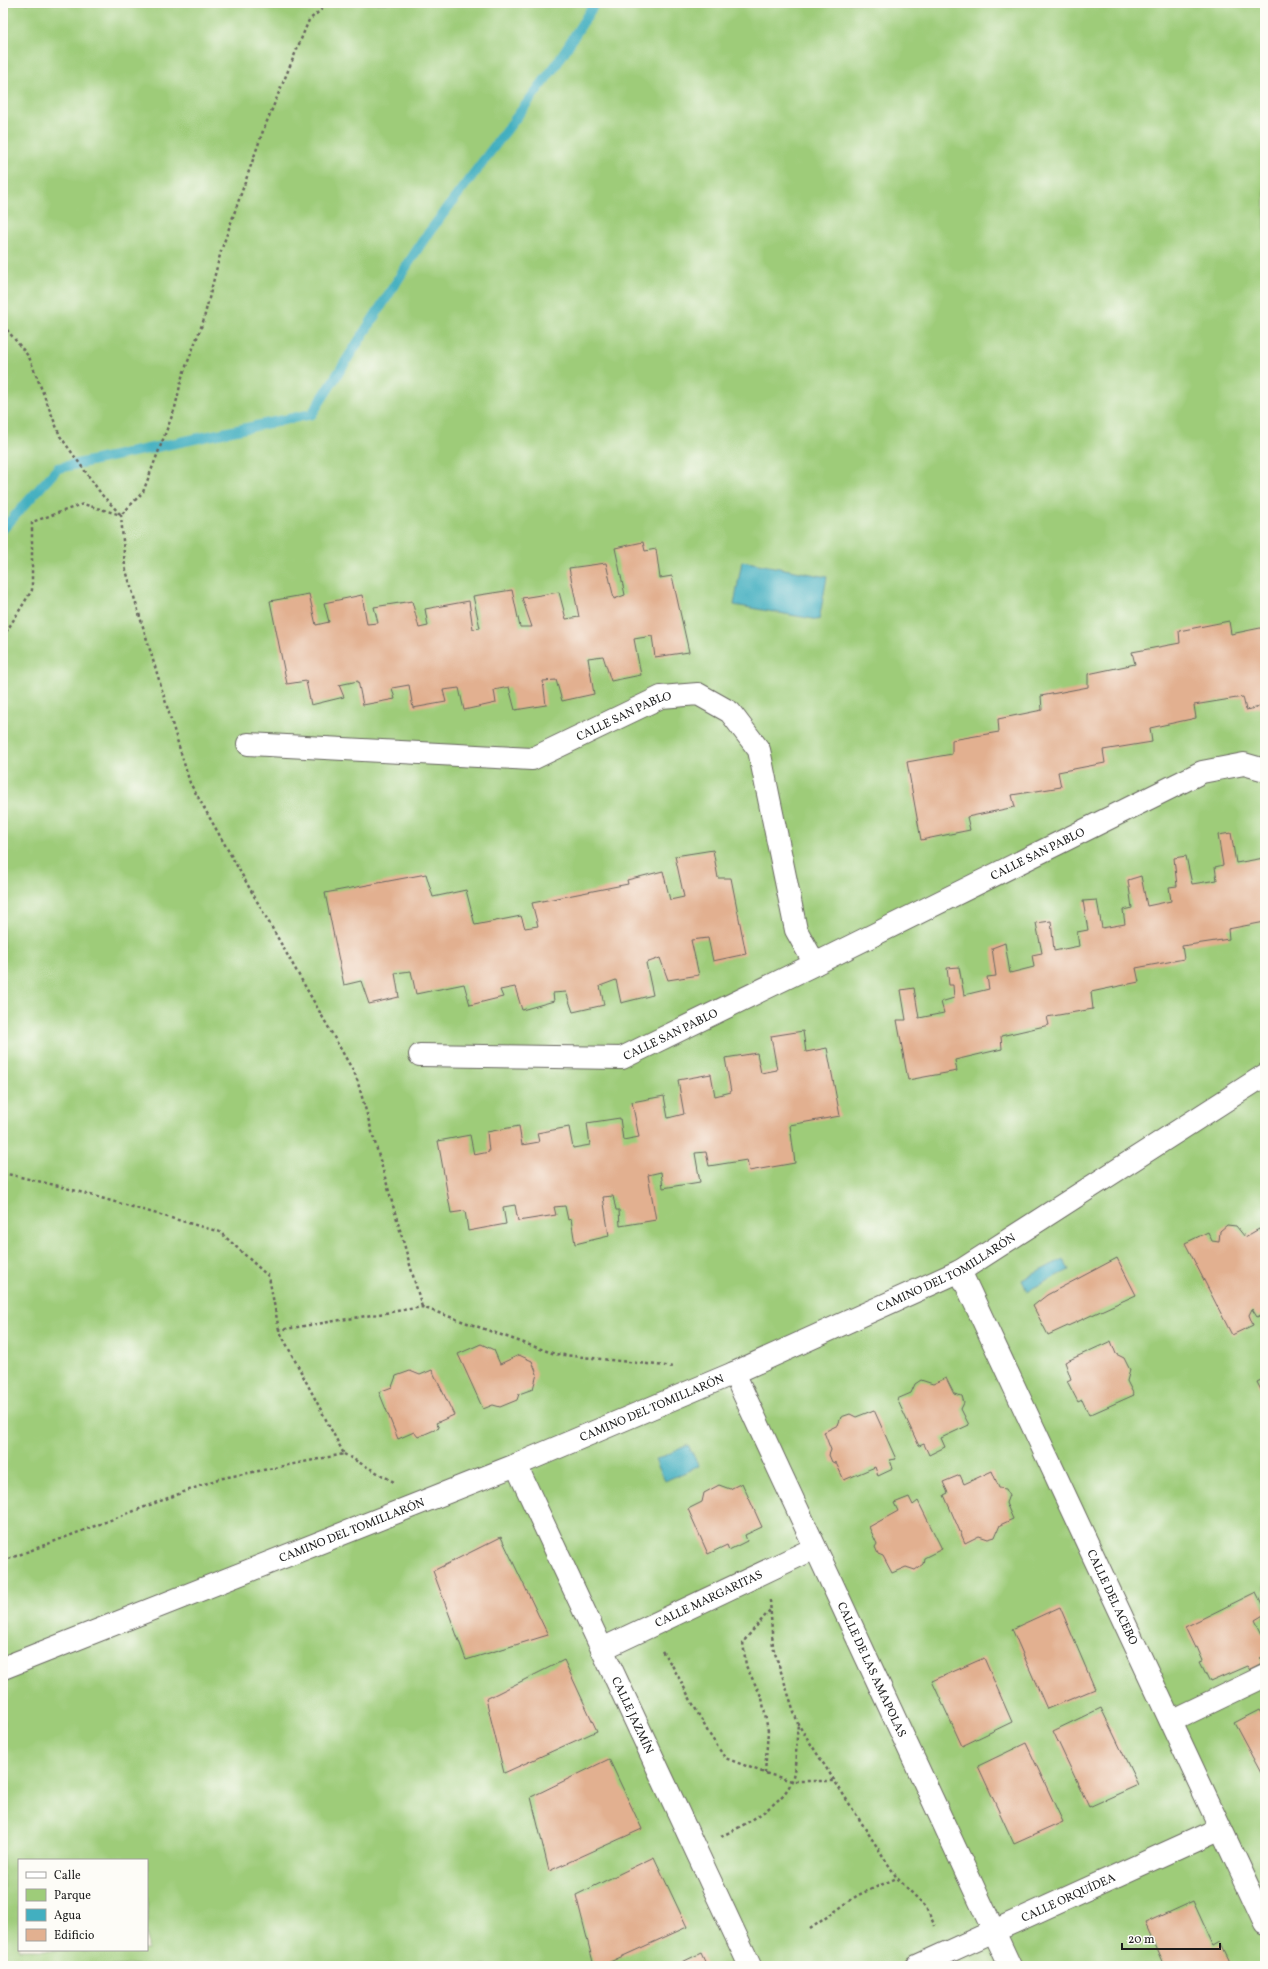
<svg xmlns="http://www.w3.org/2000/svg" width="1268" height="1969" font-family="Vollkorn,serif">
  <rect width="100%" height="100%" fill="#fdfcf7"/>
  <filter id="ink" filterUnits="userSpaceOnUse"><feTurbulence type="fractalNoise" baseFrequency=".025" numOctaves="2"/><feDisplacementMap in="SourceGraphic" scale="8" xChannelSelector="R" yChannelSelector="G"/><feConvolveMatrix kernelMatrix="1 2 1 2 8 2 1 2 1" color-interpolation-filters="sRGB"/></filter>
  <filter id="wash" filterUnits="userSpaceOnUse"><feTurbulence type="fractalNoise" baseFrequency=".012" numOctaves="4" result="noise"/><feDisplacementMap in="SourceGraphic" scale="16" xChannelSelector="R" yChannelSelector="G"/><feGaussianBlur stdDeviation="0.9" result="paint"/><feColorMatrix in="noise" values="0 0 0 0 0 0 0 0 0 0 0 0 0 0 0 0 0 1.4 0 .05"/><feComposite in="paint" operator="in"/></filter>
  <g filter="url(#wash)">
    <rect width="100%" height="100%" fill="#f6efdd"/>
    <path fill="#9ecc79" stroke="#5d744a" fill-rule="evenodd" d="M3,3H1265V1966H3ZM19,1860H147V1950H19Z"/>
    <path fill="#42afc0" stroke="#2f666e" d="M742,561L827,577L819,620L734,605Z
      M1063,1259L1069,1270L1027,1291L1022,1280Z
      M688,1445L699,1466L665,1481L655,1460Z"/>
    <g fill="none" stroke-linecap="round" stroke-linejoin="round">
      <path stroke="#42afc0" stroke-width="10" d="M3,529L58,468L312,414L424,239L556,65L595,3"/>
    </g>
    <g id="blocks">
      <path fill="#e2b090" d="M643,542L645,551L656,549L660,578L672,576L689,652L655,657L652,636L634,639L641,675L611,681L603,656L588,658L594,694L562,701L556,680L543,681L546,705L515,710L509,687L494,690L496,703L464,710L459,688L443,690L446,702L413,708L409,685L392,688L395,699L363,705L358,681L339,685L344,697L311,705L306,681L287,684L270,601L309,594L316,625L329,622L324,603L362,595L367,624L378,623L374,607L412,601L419,628L428,626L425,609L469,601L473,629L480,628L473,596L512,590L520,627H532L522,598L559,592L566,619L579,617L569,568L606,563L614,599L625,595L615,548Z
        M1229,621L1231,634L1265,627V706L1246,710L1243,697L1194,705L1196,718L1150,728L1152,742L1103,750L1105,763L1058,772L1061,787L1012,795L1015,807L967,817L970,830L921,840L907,762L952,754V740L999,732L998,719L1042,710L1041,696L1088,687V674L1135,664L1132,652L1180,643L1179,631Z
        M1231,833L1236,863L1264,858L1265,922L1228,929L1229,939L1182,946L1184,959L1136,968L1139,982L1091,992L1093,1009L1047,1017L1049,1025L1001,1036L1002,1049L955,1060L957,1071L908,1080L897,1020H906L901,990L914,988L919,1018L944,1013L941,1002L954,998L953,985H949L947,968L959,967L964,995L989,989L987,977L996,976L992,948L1005,943L1010,973L1034,967L1032,955L1042,953L1036,923L1051,921L1054,951L1079,946L1077,932L1088,930L1083,901L1097,900L1102,928L1125,924L1123,910L1132,908L1128,880L1141,876L1147,906L1171,901L1169,887L1177,886L1174,858L1186,856L1192,884L1217,880L1215,867L1223,865L1218,835Z
        M713,850L718,878H731L746,954L713,961L708,938L691,940L699,975L668,980L660,958L646,963L653,995L621,1003L616,980L600,986L604,1005L573,1012L566,992L553,993L554,1001L522,1010L515,987L500,990L503,997L470,1005L464,984L416,994L411,971L395,973L399,997L369,1004L361,981L344,985L325,893L426,874L433,897L466,890L475,925L521,916L525,928L538,926L532,903L628,884L627,880L663,871L670,900L684,897L675,856Z
        M803,1031L806,1052L827,1048L840,1116L790,1125L795,1163L749,1171L747,1160L709,1166L706,1152L695,1153L700,1182L663,1188L661,1172L648,1175L656,1220L620,1226L619,1210H616L613,1196L603,1197L609,1236L575,1244L571,1219L568,1220L565,1206L554,1207L556,1215L518,1221L515,1205L503,1207L506,1224L468,1231L465,1211L451,1213L438,1141L470,1135L474,1155L489,1152L487,1132L519,1126L522,1145L539,1142L537,1133L569,1127L573,1148L590,1145L587,1123L620,1118L623,1140L639,1137L632,1102L664,1096L668,1118L684,1114L678,1080L711,1074L715,1096L731,1092L725,1058L757,1053L761,1073L777,1070L771,1036Z
        M1227,1225L1236,1226L1245,1237L1259,1229L1265,1240V1313L1257,1317L1252,1309L1249,1315L1253,1325L1232,1335L1185,1243L1208,1232L1212,1241L1219,1242L1220,1231Z
        M1117,1258L1136,1295L1048,1335L1033,1306L1047,1295Z
        M1111,1341L1116,1354L1124,1358L1130,1370L1127,1381L1134,1395L1089,1415L1082,1400L1078,1402L1067,1381L1071,1379L1065,1362Z
        M481,1344L494,1350L500,1364L519,1355L532,1361L537,1374L533,1389L519,1394L517,1400L500,1407L493,1405L483,1409L458,1354Z
        M432,1370L454,1415L436,1423L439,1428L418,1437L414,1432L398,1439L379,1392L392,1387L396,1376L410,1371L420,1375Z
        M946,1378L954,1394L962,1396L964,1403L961,1409L969,1425L941,1438L945,1447L929,1455L924,1444L919,1446L897,1399L911,1393L915,1384L921,1380L933,1384Z
        M1265,1378V1398L1257,1382Z
        M874,1410L896,1459L890,1460L893,1469L878,1476L875,1467L844,1480L836,1463L832,1462L829,1455L831,1450L824,1432L838,1425L841,1417L850,1414L856,1417Z
        M992,1471L999,1488L1006,1489L1009,1495L1006,1503L1013,1519L1000,1525L995,1537L988,1539L979,1536L965,1543L944,1495L948,1493L943,1482L960,1475L964,1484Z
        M742,1483L762,1527L745,1535L747,1541L729,1550L727,1545L708,1554L688,1509L702,1502L704,1493L719,1485L730,1489Z
        M909,1497L913,1505L918,1501L942,1549L924,1558L923,1564L915,1570L906,1567L892,1573L883,1556L878,1554L875,1547L877,1544L869,1527L898,1511L894,1503Z
        M501,1537L548,1635L466,1660L433,1571Z
        M1256,1592L1265,1610V1614L1255,1620L1262,1634L1265,1633V1656L1260,1658L1262,1664L1250,1670L1247,1666L1210,1682L1200,1662L1203,1661L1197,1647L1195,1648L1185,1627Z
        M1060,1607L1095,1689L1047,1709L1012,1629Z
        M984,1658L1012,1722L962,1746L932,1681Z
        M564,1660L597,1731L504,1773L486,1699Z
        M1101,1708L1138,1785L1089,1807L1053,1731Z
        M1259,1710L1263,1716L1265,1715V1771L1261,1773L1234,1723Z
        M1026,1743L1063,1822L1014,1844L978,1766Z
        M609,1759L642,1829L549,1871L531,1797Z
        M654,1857L687,1927L601,1966H594L576,1895Z
        M1193,1901L1214,1947L1221,1943L1232,1966H1164L1145,1923Z
        M701,1953L707,1966H674Z"/>
    </g>
  </g>
  <g filter="url(#ink)">
    <use href="#blocks" fill-opacity="0" stroke="#686660" stroke-width="1"/>
    <g fill="none" stroke-linecap="round" stroke-linejoin="round">
      <defs>
        <g id="street">
          <path id="s1" d="M248,744L532,759L661,697L698,694L730,712L759,750L796,930L815,964"/>
          <path id="s2" d="M420,1055L622,1058L815,964L1202,772L1244,764L1265,770"/>
          <path id="s3" d="M960,1271L1265,1923"/>
          <path id="s4" d="M734,1373L1010,1966"/>
          <path id="s5" d="M516,1465L750,1966"/>
          <path id="s6" d="M602,1649L815,1548"/>
          <path id="s7" d="M3,1668L516,1465L734,1373L960,1271L1265,1075"/>
          <path d="M1171,1721L1265,1676"/>
          <path id="s8" d="M917,1966L1219,1829"/>
        </g>
      </defs>
      <use href="#street" stroke="#686660" stroke-width="24"/>
      <path stroke="#686660" stroke-width="2.5" stroke-dasharray="3 3" stroke-linecap="butt" d="M3,325L29,357L60,436L102,495L121,515L143,492L175,408L182,377L203,322L221,251L263,131L309,20L322,9L321,3
        M3,637L32,590V522L83,504L121,515L125,567L190,783L356,1076L422,1307
        M3,1173L59,1186L220,1232L269,1277L279,1330
        M344,1454L394,1482
        M3,1561L218,1479L344,1454L279,1330L422,1307L555,1354L675,1367
        M770,1600L773,1647L798,1724L897,1878L925,1906L935,1926
        M662,1651L673,1667L708,1732L725,1758L765,1773L792,1781H836
        M765,1773L768,1731L762,1698L746,1666L743,1642L770,1610
        M721,1836C741,1828 786,1802 792,1780C797,1763 796,1742 798,1724
        M810,1929L858,1895L897,1878"/>
      <use href="#street" stroke="#fff" stroke-width="22"/>
    </g>
  </g>
  <g text-anchor="middle" stroke-width="3.5" stroke-linejoin="round" paint-order="stroke">
    <g font-size="12" fill="#1c1c1c" stroke="#fdfcf7">
      <text dy="4" stroke="none"><textPath href="#s1" startOffset="386">CALLE SAN PABLO</textPath></text>
      <text dy="4" stroke="none"><textPath href="#s2" startOffset="665">CALLE SAN PABLO</textPath></text>
      <text dy="4" stroke="none"><textPath href="#s2" startOffset="256">CALLE SAN PABLO</textPath></text>
      <text dy="4" stroke="none"><textPath href="#s7" startOffset="1023">CAMINO DEL TOMILLARÓN</textPath></text>
      <text dy="4" stroke="none"><textPath href="#s7" startOffset="699">CAMINO DEL TOMILLARÓN</textPath></text>
      <text dy="4" stroke="none"><textPath href="#s7" startOffset="375">CAMINO DEL TOMILLARÓN</textPath></text>
      <text dy="4" stroke="none"><textPath href="#s3" startOffset="360">CALLE DEL ACEBO</textPath></text>
      <text dy="4" stroke="none"><textPath href="#s6" startOffset="118">CALLE MARGARITAS</textPath></text>
      <text dy="4" stroke="none"><textPath href="#s4" startOffset="327">CALLE DE LAS AMAPOLAS</textPath></text>
      <text dy="4" stroke="none"><textPath href="#s5" startOffset="276">CALLE JAZMÍN</textPath></text>
      <text dy="4" stroke="none"><textPath href="#s8" startOffset="166">CALLE ORQUÍDEA</textPath></text>
    </g>
  </g>
  <rect width="1268" height="1969" fill="none" stroke="#fdfcf7" stroke-width="16"/>
  <rect x="18" y="1859" width="130" height="92" fill="#fdfcf7" stroke="#a3a29f"/>
  <rect x="26" y="1872" width="20" height="6" fill="#ffffff" stroke="#a3a29f"/>
  <text x="54" y="1879" font-size="12" fill="#1c1c1c">Calle</text>
  <rect x="26" y="1889" width="20" height="12" fill="#9ecc79" stroke="#a3a29f"/>
  <text x="54" y="1899" font-size="12" fill="#1c1c1c">Parque</text>
  <rect x="26" y="1909" width="20" height="12" fill="#42afc0" stroke="#a3a29f"/>
  <text x="54" y="1919" font-size="12" fill="#1c1c1c">Agua</text>
  <rect x="26" y="1929" width="20" height="12" fill="#e2b090" stroke="#a3a29f"/>
  <text x="54" y="1939" font-size="12" fill="#1c1c1c">Edificio</text>
  <path d="M1122 1943v6h98v-6" fill="none" stroke="#1c1c1c" stroke-width="2"/>
  <text x="1128" y="1943" font-size="12" fill="#1c1c1c" stroke="#fdfcf7" stroke-width="3" paint-order="stroke">20 m</text>
</svg>
